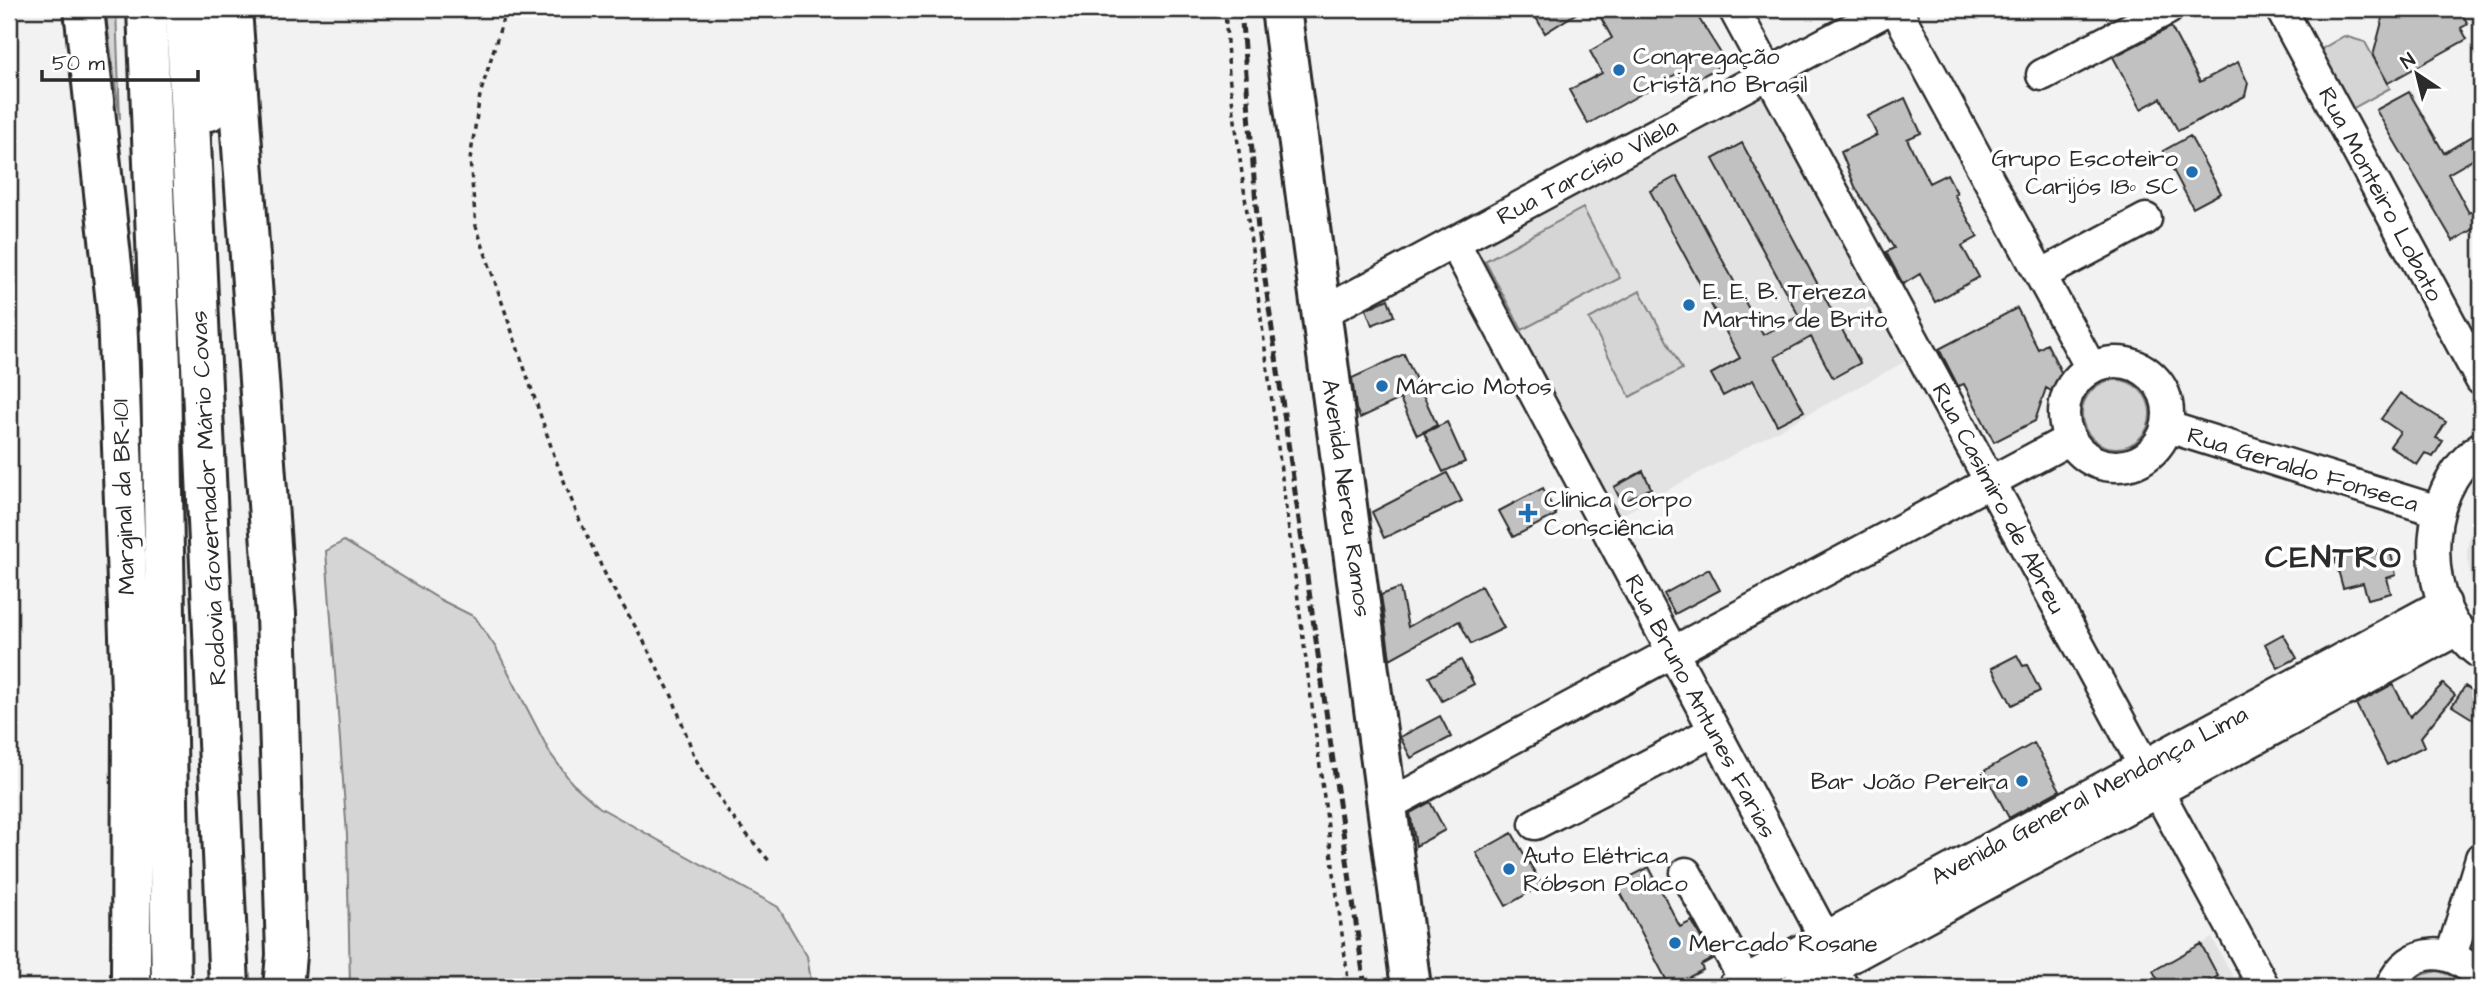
<svg xmlns="http://www.w3.org/2000/svg" width="2490" height="996" font-family="'Architects Daughter',sans-serif">
  <rect width="100%" height="100%" fill="#f2f2f2"/>
  <filter id="ink" filterUnits="userSpaceOnUse"><feTurbulence type="fractalNoise" baseFrequency=".0143" numOctaves="2"/><feDisplacementMap in="SourceGraphic" scale="14" xChannelSelector="R" yChannelSelector="G"/><feConvolveMatrix kernelMatrix="1 2 1 2 8 2 1 2 1" color-interpolation-filters="sRGB"/></filter>
  <g filter="url(#ink)">
    <path fill="#e3e3e3" d="M1764,91L1908,360L1614,519L1470,249Z
      M2481,500V604L2470,577L2467,551L2471,525Z
      M2212,938L2239,987H2162L2153,971Z"/>
    <path fill="#d5d5d5" stroke="#808080" stroke-width="2" d="M105,9H116L120,119Z
      M2344,36L2365,42L2390,88L2352,109L2320,50Z
      M1583,208L1620,278L1522,330L1485,261Z
      M1640,291L1682,369L1630,397L1589,319Z
      M2082 414a34 34 0 1 1 68 0a34 34 0 1 1-68 0Z
      M344,541L441,600L475,617L496,648L550,753L572,783L599,807L778,907L807,956L812,987H350L347,835L326,551Z
      M2438,971L2455,977L2465,987H2409L2421,975Z"/>
    <path fill="#c1c1c1" stroke="#2b2b2b" stroke-width="2" d="M1531,9H1583L1545,33Z
      M1596,9H1693L1727,63L1685,85L1678,73L1588,124L1569,90L1602,73L1590,51L1612,38Z
      M2393,9H2459L2468,24L2461,28L2467,39L2388,83L2373,56L2384,14Z
      M2171,27L2200,82L2238,62L2248,83L2245,96L2178,131L2161,98L2141,109L2113,57Z
      M2409,92L2444,153L2476,134L2481,143V155L2448,174L2469,213L2481,207V225L2453,241L2376,110Z
      M1905,98L1921,133L1907,139L1929,183L1947,174L1957,193L1954,194L1978,237L1962,246L1979,277L1935,302L1920,274L1903,284L1886,252L1894,248L1856,189L1841,152L1877,135L1868,116Z
      M2190,136L2221,193L2193,208L2163,151Z
      M1742,143L1860,363L1833,378L1811,337L1775,357L1804,411L1777,425L1753,380L1723,396L1711,374L1740,358L1650,191L1677,176L1763,335L1799,316L1713,159Z
      M1388,299L1394,316L1372,325L1366,309Z
      M2017,308L2038,349L2047,344L2062,374L2053,392L2046,388L2035,421L1994,442L1964,384L1958,386L1939,349Z
      M1404,354L1437,425L1417,435L1400,399L1360,418L1356,409L1352,378Z
      M2400,393L2446,422L2436,438L2443,441L2433,457L2425,453L2417,465L2390,446L2400,432L2381,419Z
      M1447,422L1465,462L1443,472L1424,433Z
      M1643,471L1651,488L1622,503L1614,487Z
      M1447,473L1462,501L1384,538L1372,512Z
      M1543,488L1556,515L1513,537L1499,511Z
      M2376,550L2378,557L2391,554L2396,575L2387,578L2391,593L2368,599L2363,583L2343,588L2335,559Z
      M1709,569L1720,590L1675,614L1664,594Z
      M1481,586L1504,628L1471,644L1459,621L1390,659L1381,595L1400,588L1408,627Z
      M2283,634L2297,658L2278,668L2265,644Z
      M2017,655L2023,666L2027,665L2040,691L2012,705L1992,668Z
      M1461,660L1474,684L1442,701L1429,677Z
      M2393,684L2410,717L2443,684L2455,695L2421,737L2425,746L2387,765L2356,704Z
      M2465,686L2481,696V724L2452,706Z
      M1440,716L1451,737L1411,758L1400,737Z
      M2034,743L2060,790L2009,818L1984,771Z
      M1430,802L1445,830L1416,846L1410,813Z
      M1512,833L1542,885L1506,906L1476,853Z
      M1649,867L1680,927L1692,921L1712,959L1701,965L1703,970L1670,987L1616,884Z
      M2201,944L2218,976L2199,987H2162L2153,971Z"/>
    <g fill="none" stroke-linecap="round" stroke-linejoin="round">
      <defs>
        <path id="minor" d="M1734,9L2264,987
          M1896,9L2091,368
          M2281,9L2481,380
          M2042,75L2168,9
          M1454,242L1825,938L1832,967L1843,987
          M2041,275L2146,219
          M1322,313L1889,9
          M2064 414a52 52 0 1 1 104 0a52 52 0 1 1-104 0Z
          M2168,427L2438,511
          M2481,447C2418,491 2419,610 2481,654
          M1388,805L2070,439
          M1535,824L1714,731
          M1686,873L1745,981
          M2451,956L2481,858
          M1733,987L2445,603
          M1796,987L2459,629
          M2391,987C2409,944 2456,945 2481,981"/>
        <path id="major" d="M84,9L117,312L132,717L131,987
          M232,9L276,614L286,955L283,987
          M1281,9L1411,987"/>
        <path id="highway" d="M147,9L161,367L171,987
          M185,9L229,987
          M209,111L219,9"/>
      </defs>
      <use href="#minor" stroke="#2b2b2b" stroke-width="35"/>
      <use href="#major" stroke="#2b2b2b" stroke-width="44"/>
      <use href="#highway" stroke="#2b2b2b" stroke-width="44"/>
      <path stroke="#2b2b2b" stroke-width="3.5" stroke-dasharray="5 5" stroke-linecap="butt" d="M506,9L480,95L470,160L476,226L555,458L579,519L608,580L642,638L672,696L695,758L728,812L770,862
        M1225,9L1229,75L1349,987"/>
      <use href="#minor" stroke="#fff" stroke-width="30"/>
      <use href="#major" stroke="#fff" stroke-width="38"/>
      <use href="#highway" stroke="#fff" stroke-width="38"/>
      <path stroke="#2b2b2b" stroke-width="5" stroke-dasharray="10 5" stroke-linecap="butt" d="M1241,9L1258,230L1365,987"/>
    </g>
  </g>
  <g fill="#1f6fb2" stroke="#fff" stroke-width="2.5">
    <circle cx="1619" cy="70" r="7"/>
    <circle cx="2192" cy="172" r="7"/>
    <circle cx="1689" cy="305" r="7"/>
    <circle cx="1382" cy="386" r="7"/>
    <path d="M1524.5 502.5h7v7h7v7h-7v7h-7v-7h-7v-7h7z"/>
    <circle cx="2022" cy="781" r="7"/>
    <circle cx="1509" cy="869" r="7"/>
    <circle cx="1675" cy="943" r="7"/>
  </g>
  <g text-anchor="middle" stroke-width="7" stroke-linejoin="round" paint-order="stroke">
    <g font-size="24" fill="#2b2b2b" stroke="#fff" text-anchor="start">
      <text x="1633" y="64">Congregação<tspan x="1633" dy="28">Cristã no Brasil</tspan></text>
      <text x="2178" y="166" text-anchor="end">Grupo Escoteiro<tspan x="2178" dy="28">Carijós 18º SC</tspan></text>
      <text x="1703" y="299">E. E. B. Tereza<tspan x="1703" dy="28">Martins de Brito</tspan></text>
      <text x="1396" y="394">Márcio Motos</text>
      <text x="1544" y="507">Clínica Corpo<tspan x="1544" dy="28">Consciência</tspan></text>
      <text x="2008" y="789" text-anchor="end">Bar João Pereira</text>
      <text x="1523" y="863">Auto Elétrica<tspan x="1523" dy="28">Róbson Polaco</tspan></text>
      <text x="1689" y="951">Mercado Rosane</text>
    </g>
    <g font-size="24" fill="#2b2b2b" stroke="#fff">
      <text transform="translate(1587 171) rotate(-28)" y="8">Rua Tarcísio Vilela</text>
      <text transform="translate(2381 194) rotate(62)" y="8">Rua Monteiro Lobato</text>
      <text transform="translate(2303 469) rotate(17)" y="8">Rua Geraldo Fonseca</text>
      <text transform="translate(123 497) rotate(-92)" y="8">Marginal da BR-101</text>
      <text transform="translate(208 498) rotate(-93)" y="8">Rodovia Governador Mário Covas</text>
      <text transform="translate(1347 498) rotate(82)" y="8">Avenida Nereu Ramos</text>
      <text transform="translate(1999 498) rotate(62)" y="8">Rua Casimiro de Abreu</text>
      <text transform="translate(1701 706) rotate(62)" y="8">Rua Bruno Antunes Farias</text>
      <text transform="translate(2089 795) rotate(-28)" y="8">Avenida General Mendonça Lima</text>
    </g>
    <g font-size="32" font-weight="bold" letter-spacing="2" fill="#2b2b2b" stroke="#fff">
      <text x="2334" y="567">CENTRO</text>
    </g>
  </g>
  <rect width="2490" height="996" fill="none" stroke="#fff" stroke-width="35"/>
  <rect x="18" y="18" width="2455" height="961" fill="none" stroke="#2b2b2b" stroke-width="2.5" filter="url(#ink)"/>
  <g transform="translate(2417 74) rotate(325)" stroke="#ffffff" stroke-width="5" paint-order="stroke">
  <path d="M0-5L12 26L0 18L-12 26Z" fill="#2b2b2b"/>
  <text y="-10" font-size="19" font-weight="bold" text-anchor="middle" fill="#2b2b2b">N</text>
  </g>
  <path d="M42 70v10h156v-10" fill="none" stroke="#2b2b2b" stroke-width="3.5"/>
  <text x="52" y="70" font-size="21" fill="#2b2b2b" stroke="#ffffff" stroke-width="5" paint-order="stroke">50 m</text>
</svg>
